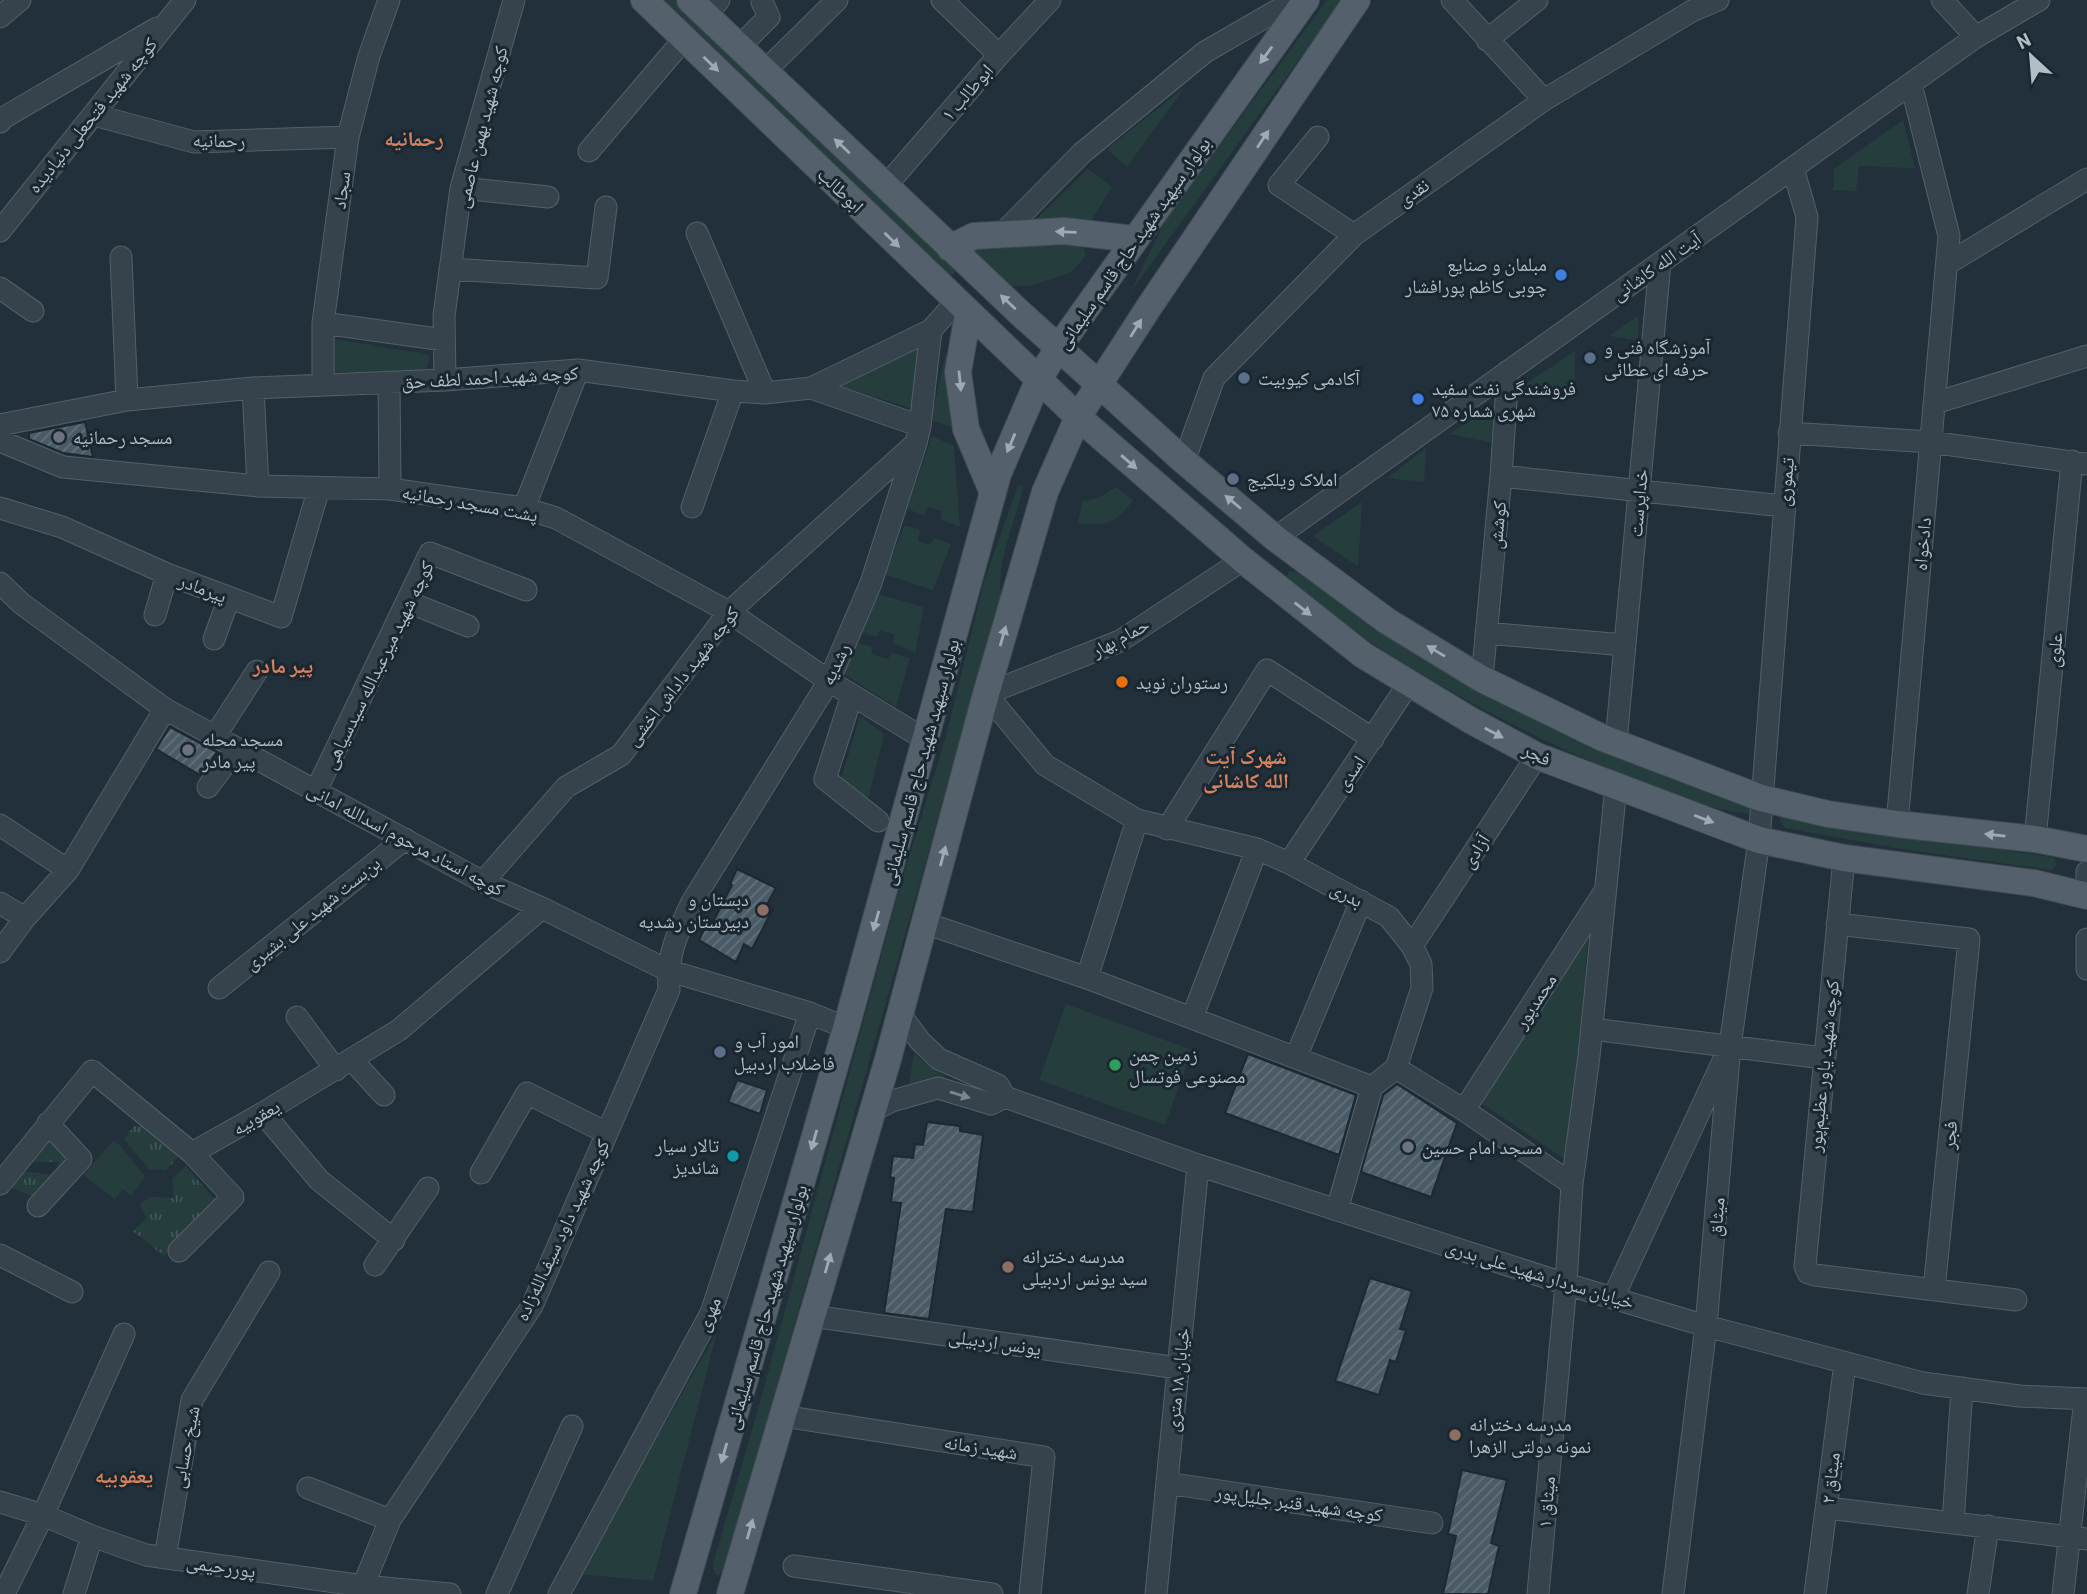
<svg xmlns="http://www.w3.org/2000/svg" width="2087" height="1594" font-family="Barlow,'Noto Naskh Arabic',sans-serif">
  <defs>
    <pattern id="park-tufts" width="24" height="20" patternUnits="userSpaceOnUse" patternTransform="scale(1.75)"><rect width="24" height="20" fill="#253e3d"/><path d="M3 7l-1-3M5 7V3M7 7l1-3M15 17l-1-3M17 17v-4M19 17l1-3" fill="none" stroke="#425858"/></pattern>
    <pattern id="building-hatch" width="6" height="6" patternUnits="userSpaceOnUse" patternTransform="scale(1.75)"><rect width="6" height="6" fill="#4a5b67"/><path d="M-1 1l2-2M0 6l6-6M5 7l2-2" fill="none" stroke="#62717b"/></pattern>
  </defs>
  <rect width="100%" height="100%" fill="#22303b"/>
  <path fill="#253e3d" d="M659,0H674L956,267L954,274L949,275L942,271Z
    M1327,0H1342L1130,293L1166,219Z
    M1184,88L1127,167L1107,149Z
    M1903,120L1915,168L1859,166L1856,191L1833,190L1834,169Z
    M1088,169L1112,187L1087,227H1028Z
    M1056,243L1082,245L1086,256L1070,273L1030,286H1008L972,258L975,248Z
    M1638,316V340L1609,336Z
    M334,339L430,355L426,371L334,372Z
    M918,349L911,408L833,385Z
    M1575,351V393L1524,385Z
    M946,353L955,428L931,420Z
    M1494,406L1491,442L1449,434Z
    M932,436L954,446L960,527L940,519L942,511L928,507L924,515L907,509Z
    M1426,448L1424,482L1387,478Z
    M1018,485L1023,486C1016,522 996,559 1001,596L725,1570L718,1575L714,1573L713,1564L762,1395L899,890L946,736L984,582Z
    M1116,487L1133,500C1117,523 1105,527 1078,523L1082,502L1100,497Z
    M1362,502L1358,566L1313,536Z
    M905,525L920,530L918,541L930,545L934,538L951,544L933,590L884,574Z
    M1289,571L1298,572L1391,639L1485,694L1606,753L1752,806L1749,813C1715,812 1679,796 1647,784C1555,749 1466,703 1383,650C1351,630 1322,606 1292,584L1287,576Z
    M877,594L924,607L915,653L893,643L894,634L880,630L877,637L861,632Z
    M857,643L873,647L871,654L888,659L891,653L910,658L896,707L839,671Z
    M860,716L884,734L866,808L838,789Z
    M1781,813L1904,835L2043,856L2055,858L2056,865L2052,870L1908,850L1785,828L1780,820Z
    M1589,926L1569,1162L1478,1101Z
    M1066,1004L1192,1050L1165,1125L1039,1080Z
    M914,1054L945,1077L909,1083Z
    M113,1141L120,1145L145,1177L131,1196L123,1189L115,1199L83,1175Z
    M717,1332L653,1581L580,1574Z"/>
  <path fill="url(#park-tufts)" d="M134,1126H149L178,1157L166,1170L149,1169L124,1139Z
    M49,1140L54,1142L72,1164L39,1199L10,1187L24,1171L49,1175L57,1169L59,1162H32Z
    M186,1166L215,1200L164,1256L133,1231L147,1218L139,1204L150,1197L174,1198L172,1179Z"/>
  <path fill="url(#building-hatch)" stroke="#1d2932" stroke-width="2" d="M85,422L93,457L63,453L29,439V433Z
    M170,727L217,752L200,775L156,749Z
    M737,869L776,888L766,906L773,909L752,949L744,944L736,962L699,940L707,924L711,926L732,885L730,884Z
    M1248,1054L1356,1095L1339,1155L1225,1113Z
    M737,1080L767,1090L760,1114L728,1102Z
    M1397,1084L1457,1123L1431,1197L1361,1172L1383,1095Z
    M927,1122L960,1126V1131L983,1135L973,1212L946,1209L929,1319L884,1313L901,1203L891,1202L894,1178L890,1177L893,1156L913,1158L915,1144L923,1145Z
    M1370,1278L1412,1291L1400,1329L1406,1330L1396,1362L1390,1360L1379,1395L1335,1381Z
    M1462,1470L1507,1480L1491,1543L1499,1546L1488,1594H1443L1456,1536L1448,1534Z"/>
  <g fill="none" stroke-linecap="round" stroke-linejoin="round">
    <defs>
      <path id="minor" d="M942,0L999,55
        M1452,0L1544,100
        M1942,0L1976,37
        M706,15L719,0
        M0,17L20,0
        M1487,40L1537,0
        M739,47L769,17L762,2
        M764,72L837,0
        M94,115L194,142L348,137
        M0,122L3,118L157,28
        M1318,137L1279,185L1354,235
        M589,151L685,38
        M885,187L999,55L1050,0
        M461,188L548,197
        M0,231L185,0
        M697,233L765,393
        M1002,234L1082,153L1205,52L1295,0
        M121,257L127,400
        M1947,264L2087,179
        M450,269L597,278L606,207
        M0,288L33,311
        M323,323L444,340
        M445,380L444,316L461,188L514,0
        M389,383L390,489
        M323,384V323L348,137L369,56L389,0
        M253,388L258,486
        M811,388L920,426
        M1935,403L2087,356
        M0,425L127,400L253,388L445,380L578,370L733,391L765,393L811,388L931,330L956,302
        M1789,433L1931,442L2087,464
        M0,441L63,467L258,486L390,489L524,508L556,518L729,612L829,681L926,740
        M1184,461L1214,378L1354,235L1544,100L1692,11L1718,0
        M1501,476L1783,506
        M692,507L733,391
        M0,508L62,527L167,574L281,617L319,488
        M524,508L578,370
        M1275,538L1976,37L2039,0
        M1243,560L1120,641L986,694L1045,765L1137,820L1257,849L1289,863L1389,917L1412,946L1421,964L1422,988L1396,1068L1464,1110L1572,1184
        M0,583L22,604L165,709L483,882L542,908L667,970L810,1013L846,1028
        M408,602L468,626
        M155,615L167,574
        M1486,633L1624,645
        M214,639L229,598
        M1482,679L1501,476L1508,371
        M852,695L825,779L878,821
        M215,736L257,671
        M1616,742L1660,263
        M208,787L237,748
        M316,791L430,553L526,590
        M1897,824L1949,236L1911,84
        M0,825L68,870
        M1167,829L1267,670L1373,739
        M2035,839L2072,461
        M1844,858L1805,1266L1808,1273L1815,1275L2016,1300
        M1289,863L1409,683
        M2087,872V883
        M483,882L566,787L621,755L729,612L916,443
        M0,903L25,918
        M925,923L1087,978L1372,1087
        M1837,924L1969,939L1934,1290
        M2087,939V969
        M1412,946L1537,756
        M0,952L25,918L68,870L165,709
        M1087,978L1137,820
        M219,988L405,839
        M900,1014L920,1041L939,1059L998,1085L1005,1097L1198,1165L1566,1284L1706,1326L1923,1383L2019,1396L2087,1399
        M297,1017L336,1070
        M1192,1018L1257,849
        M1592,1029L1823,1058
        M1296,1057L1361,901
        M352,1060L384,1095
        M1464,1110L1603,894
        M872,1111L892,1101L938,1088L991,1104L1005,1097
        M263,1113L319,1180L394,1240
        M481,1173L527,1093L607,1133
        M0,1184L92,1071L192,1153L263,1113L399,1030L542,908
        M38,1206L81,1159L48,1123
        M1337,1210L1372,1087L1396,1068
        M179,1251L233,1197L192,1153
        M0,1255L72,1292
        M375,1265L428,1188
        M1613,1298L1723,1061
        M812,1316L1178,1368
        M783,1416L1044,1457L1030,1594
        M1167,1483L1432,1523
        M308,1488L390,1520
        M0,1502L43,1515L92,1536L146,1555L363,1586L450,1594
        M1827,1508L2087,1539
        M1953,1523L1962,1388
        M165,1558L192,1400L269,1272
        M794,1566L992,1594
        M363,1586L390,1520L532,1306L669,990C666,957 678,931 692,902L829,681L871,583L916,443L920,426L931,330
        M4,1594L43,1515L124,1334
        M74,1594L92,1536
        M497,1594L572,1426
        M559,1594L711,1313L810,1013
        M1156,1594L1198,1165
        M1538,1594L1566,1284L1572,1184L1589,1056L1616,786
        M1673,1594L1706,1326L1730,1046L1759,840L1807,217L1793,168
        M1815,1594L1845,1363
        M1978,1594L1988,1526
        M2063,1594L2085,1399"/>
      <path id="major" d="M644,0L1078,417L1243,560L1363,655L1470,720L1537,756L1759,840L1844,858L2034,883L2087,896
        M690,0L1021,314L1184,461L1275,538L1387,621L1482,679L1603,738L1761,798L1828,814L1897,824L2035,839L2087,849
        M950,248L974,236L1064,231L1134,239
        M968,314L958,372L966,429L993,493
        M683,1594L846,1028L998,474L1038,381L1058,348L1306,0
        M730,1594L888,1059L986,694L1045,492L1078,417L1149,307L1357,0"/>
    </defs>
    <use href="#minor" stroke="#546069" stroke-width="23"/>
    <use href="#major" stroke="#3f4b54" stroke-width="28"/>
    <use href="#minor" stroke="#36424c" stroke-width="21"/>
    <use href="#major" stroke="#54616c" stroke-width="26"/>
  </g>
  <defs><path id="oneway-solid" d="M-6-.8H1V-3.2L6.5 0L1 3.2V.8H-6Z" transform="scale(1.75)"/></defs>
  <g fill="#9eabb5">
    <use href="#oneway-solid" transform="translate(1266 55) rotate(126)"/>
    <use href="#oneway-solid" transform="translate(711 64) rotate(44)"/>
    <use href="#oneway-solid" transform="translate(1263 139) rotate(-56)"/>
    <use href="#oneway-solid" transform="translate(842 146) rotate(-137)"/>
    <use href="#oneway-solid" transform="translate(1066 232) rotate(-178)"/>
    <use href="#oneway-solid" transform="translate(892 240) rotate(44)"/>
    <use href="#oneway-solid" transform="translate(1008 302) rotate(-137)"/>
    <use href="#oneway-solid" transform="translate(1136 328) rotate(-58)"/>
    <use href="#oneway-solid" transform="translate(960 381) rotate(84)"/>
    <use href="#oneway-solid" transform="translate(1011 443) rotate(113)"/>
    <use href="#oneway-solid" transform="translate(1129 462) rotate(41)"/>
    <use href="#oneway-solid" transform="translate(1233 502) rotate(-140)"/>
    <use href="#oneway-solid" transform="translate(1303 609) rotate(38)"/>
    <use href="#oneway-solid" transform="translate(1003 636) rotate(-74)"/>
    <use href="#oneway-solid" transform="translate(1436 651) rotate(-149)"/>
    <use href="#oneway-solid" transform="translate(1494 733) rotate(28)"/>
    <use href="#oneway-solid" transform="translate(1704 819) rotate(21)"/>
    <use href="#oneway-solid" transform="translate(1995 835) rotate(-174)"/>
    <use href="#oneway-solid" transform="translate(943 856) rotate(-75)"/>
    <use href="#oneway-solid" transform="translate(876 921) rotate(106)"/>
    <use href="#oneway-solid" transform="translate(814 1140) rotate(106)"/>
    <use href="#oneway-solid" transform="translate(828 1263) rotate(-74)"/>
    <use href="#oneway-solid" transform="translate(724 1453) rotate(106)"/>
    <use href="#oneway-solid" transform="translate(750 1529) rotate(-74)"/>
  </g>
  <use fill="#7a8690" href="#oneway-solid" transform="translate(960 1095) rotate(17)"/>
  <g fill="#3f7fe0" stroke="#1b2730" stroke-width="2.5">
    <circle cx="1561" cy="275" r="7"/>
    <circle cx="1418" cy="399" r="7"/>
  </g>
  <g fill="#5c6f8a" stroke="#1b2730" stroke-width="2.5">
    <circle cx="1590" cy="358" r="7"/>
    <circle cx="1244" cy="378" r="7"/>
    <circle cx="1233" cy="479" r="7"/>
    <circle cx="720" cy="1052" r="7"/>
  </g>
  <g fill="#6b7280" stroke="#1b2730" stroke-width="2.5">
    <circle cx="59" cy="437" r="7"/>
    <circle cx="188" cy="750" r="7"/>
    <circle cx="1408" cy="1147" r="7"/>
  </g>
  <circle fill="#e8710a" stroke="#1b2730" stroke-width="2.5" cx="1122" cy="682" r="7"/>
  <g fill="#8d6e63" stroke="#1b2730" stroke-width="2.5">
    <circle cx="763" cy="910" r="7"/>
    <circle cx="1008" cy="1267" r="7"/>
    <circle cx="1455" cy="1435" r="7"/>
  </g>
  <circle fill="#2e9e5b" stroke="#1b2730" stroke-width="2.5" cx="1115" cy="1065" r="7"/>
  <circle fill="#0f9aa8" stroke="#1b2730" stroke-width="2.5" cx="733" cy="1156" r="7"/>
  <g text-anchor="middle" stroke-width="6" stroke-linejoin="round" paint-order="stroke">
    <g font-size="19" fill="#b1bdc7" stroke="#1b2730">
      <text transform="translate(967 92) rotate(-49)" y="7">ابوطالب ۱</text>
      <text transform="translate(92 115) rotate(-51)" y="7">کوچه شهید فتحعلی دنیادیده</text>
      <text transform="translate(481 127) rotate(-76)" y="7">کوچه شهید بهمن عاصمی</text>
      <text transform="translate(219 140) rotate(1)" y="7">رحمانیه</text>
      <text transform="translate(341 190) rotate(-82)" y="7">سجاد</text>
      <text transform="translate(841 190) rotate(44)" y="7">ابوطالب</text>
      <text transform="translate(1413 192) rotate(-35)" y="7">نقدی</text>
      <text transform="translate(1133 243) rotate(-55)" y="7">بولوار سپهبد شهید حاج قاسم سلیمانی</text>
      <text transform="translate(1656 266) rotate(-35)" y="7">آیت الله کاشانی</text>
      <text transform="translate(490 377) rotate(-3)" y="7">کوچه شهید احمد لطف حق</text>
      <text transform="translate(1785 482) rotate(-85)" y="7">تیموری</text>
      <text transform="translate(470 503) rotate(10)" y="7">پشت مسجد رحمانیه</text>
      <text transform="translate(1638 503) rotate(-85)" y="7">خداپرست</text>
      <text transform="translate(1497 525) rotate(-85)" y="7">کوشش</text>
      <text transform="translate(1922 544) rotate(-85)" y="7">دادخواه</text>
      <text transform="translate(203 588) rotate(21)" y="7">پیرمادر</text>
      <text transform="translate(1120 637) rotate(-28)" y="7">حمام بهار</text>
      <text transform="translate(2054 650) rotate(-84)" y="7">علوی</text>
      <text transform="translate(835 664) rotate(-65)" y="7">رشدیه</text>
      <text transform="translate(378 665) rotate(-64)" y="7">کوچه شهید میرعبدالله سیدسیاهی</text>
      <text transform="translate(682 676) rotate(-52)" y="7">کوچه شهید داداش اخشی</text>
      <text transform="translate(1537 754) rotate(25)" y="7">فجر</text>
      <text transform="translate(920 762) rotate(-75)" y="7">بولوار سپهبد شهید حاج قاسم سلیمانی</text>
      <text transform="translate(1350 773) rotate(-56)" y="7">اسدی</text>
      <text transform="translate(406 839) rotate(28)" y="7">کوچه استاد مرحوم اسدالله امانی</text>
      <text transform="translate(1475 851) rotate(-57)" y="7">آزادی</text>
      <text transform="translate(1347 894) rotate(28)" y="7">بدری</text>
      <text transform="translate(312 913) rotate(-39)" y="7">بن‌بست شهید علی بشیری</text>
      <text transform="translate(1535 1001) rotate(-57)" y="7">محمدپور</text>
      <text transform="translate(1823 1066) rotate(-84)" y="7">کوچه شهید یاور عظیم‌پور</text>
      <text transform="translate(256 1117) rotate(-30)" y="7">یعقوبیه</text>
      <text transform="translate(1949 1135) rotate(-85)" y="7">فجر</text>
      <text transform="translate(1716 1217) rotate(-85)" y="7">میثاق</text>
      <text transform="translate(562 1230) rotate(-65)" y="7">کوچه شهید داود سیف‌الله‌زاده</text>
      <text transform="translate(1540 1274) rotate(17)" y="7">خیابان سردار شهید علی بدری</text>
      <text transform="translate(766 1307) rotate(-74)" y="7">بولوار سپهبد شهید حاج قاسم سلیمانی</text>
      <text transform="translate(708 1314) rotate(-66)" y="7">مهری</text>
      <text transform="translate(995 1342) rotate(8)" y="7">یونس اردبیلی</text>
      <text transform="translate(1177 1380) rotate(-84)" y="7">خیابان ۱۸ متری</text>
      <text transform="translate(185 1447) rotate(-79)" y="7">شیخ حسابی</text>
      <text transform="translate(981 1447) rotate(9)" y="7">شهید زمانه</text>
      <text transform="translate(1830 1478) rotate(-83)" y="7">میثاق ۲</text>
      <text transform="translate(1546 1502) rotate(-85)" y="7">میثاق ۱</text>
      <text transform="translate(1299 1503) rotate(8)" y="7">کوچه شهید قنبر جلیل‌پور</text>
      <text transform="translate(221 1566) rotate(8)" y="7">پوررحیمی</text>
    </g>
    <g font-size="19" fill="#b1bdc7" stroke="#1b2730" text-anchor="start">
      <text x="1547" y="271" text-anchor="end">مبلمان و صنایع<tspan x="1547" dy="22">چوبی کاظم پورافشار</tspan></text>
      <text x="1604" y="354">آموزشگاه فنی و<tspan x="1604" dy="22">حرفه ای عطائی</tspan></text>
      <text x="1258" y="385">آکادمی کیوبیت</text>
      <text x="1432" y="395">فروشندگی نفت سفید<tspan x="1432" dy="22">شهری شماره ۷۵</tspan></text>
      <text x="73" y="444">مسجد رحمانیه</text>
      <text x="1247" y="486">املاک ویلکیج</text>
      <text x="1136" y="689">رستوران نوید</text>
      <text x="202" y="746">مسجد محله<tspan x="202" dy="22">پیر مادر</tspan></text>
      <text x="749" y="906" text-anchor="end">دبستان و<tspan x="749" dy="22">دبیرستان رشدیه</tspan></text>
      <text x="734" y="1048">امور آب و<tspan x="734" dy="22">فاضلاب اردبیل</tspan></text>
      <text x="1129" y="1061">زمین چمن<tspan x="1129" dy="22">مصنوعی فوتسال</tspan></text>
      <text x="719" y="1152" text-anchor="end">تالار سیار<tspan x="719" dy="22">شاندیز</tspan></text>
      <text x="1422" y="1154">مسجد امام حسین</text>
      <text x="1022" y="1263">مدرسه دخترانه<tspan x="1022" dy="22">سید یونس اردبیلی</tspan></text>
      <text x="1469" y="1431">مدرسه دخترانه<tspan x="1469" dy="22">نمونه دولتی الزهرا</tspan></text>
    </g>
    <g font-size="21" font-weight="bold" fill="#d5835f" stroke="#1b2730">
      <text x="414" y="146">رحمانیه</text>
      <text x="283" y="673">پیر مادر</text>
      <text x="1246" y="764">شهرک آیت<tspan x="1246" dy="24">الله کاشانی</tspan></text>
      <text x="124" y="1483">یعقوبیه</text>
    </g>
  </g>
  <g transform="translate(2031 56) rotate(334)" stroke="#1b2730" stroke-width="5" paint-order="stroke">
  <path d="M0-5L12 26L0 18L-12 26Z" fill="#b1bdc7"/>
  <text y="-10" font-size="19" font-weight="bold" text-anchor="middle" fill="#b1bdc7">N</text>
  </g>
</svg>
